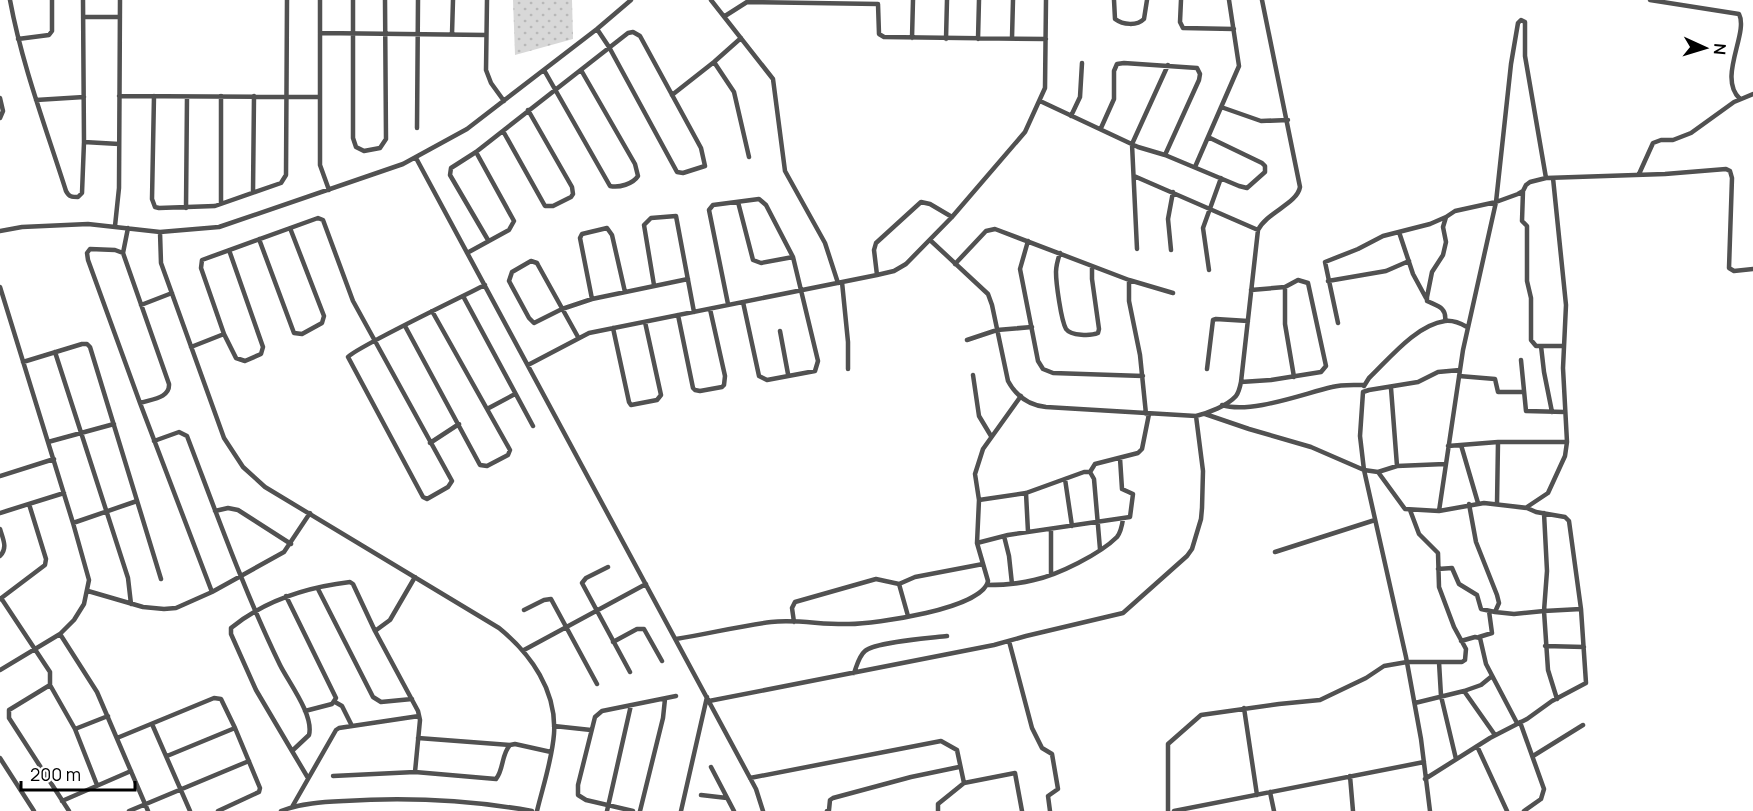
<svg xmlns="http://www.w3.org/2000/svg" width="1753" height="811" font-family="Manrope,sans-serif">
  <defs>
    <pattern id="grass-dots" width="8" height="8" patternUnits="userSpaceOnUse" patternTransform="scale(1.5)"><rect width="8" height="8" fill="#d8d8d8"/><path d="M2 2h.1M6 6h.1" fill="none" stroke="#b8b8b8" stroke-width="1.8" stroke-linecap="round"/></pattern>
  </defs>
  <rect width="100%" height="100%" fill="#fff"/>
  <path fill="url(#grass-dots)" d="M513,0H572L573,39L515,55Z"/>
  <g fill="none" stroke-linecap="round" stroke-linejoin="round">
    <path stroke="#515151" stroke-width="4.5" d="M10,0C22,65 46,128 66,191C69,197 72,197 78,197L82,193L84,142L83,0
      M320,0V165L329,190
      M353,0V138L356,147L364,151L380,148L386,139L385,0
      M487,0L486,70L491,83L504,101
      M711,0L773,79L785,171L825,243L838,283
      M1114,0L1115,19C1123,25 1137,26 1144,19L1147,0
      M1181,0L1180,22L1183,28L1234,29
      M1650,0L1739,14C1749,33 1717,78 1740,99
      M725,16L747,2L878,4L879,34L884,37L1046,39
      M83,17H120
      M320,33L486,35
      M452,34L453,0
      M912,38L913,0
      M1012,38L1013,0
      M18,39L49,35L52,31V0
      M946,39L947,0
      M978,39L979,0
      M714,62L734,92L749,157
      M544,70L610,186C619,188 633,184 638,176L635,164L581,70
      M672,95L714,62L741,38
      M119,96L320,97
      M154,96L152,199L155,207L159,208L215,206L281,183L286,175L287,0
      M221,96V203
      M0,98L3,111L0,118
      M36,100L84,97
      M1040,101L1138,147L1165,155L1239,186L1247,188L1265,172V166L1262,163L1208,137
      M1221,107L1261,121L1288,120
      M1071,116L1080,97L1082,63
      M417,128L418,0
      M1101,128L1114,99V71L1117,64L1124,63L1197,68L1200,74L1199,80L1165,155
      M503,131L545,206H553L571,197L573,194L572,187L528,110
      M84,142L119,144
      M416,158L756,789L763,811
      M1195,167L1239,66L1229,0
      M1639,174L1653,143L1661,140H1673L1691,133L1734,102L1753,94
      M1134,176L1258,230
      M1523,191L1522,221L1527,226V281L1531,298V340L1536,346H1563
      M253,192L254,96
      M738,202L753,260L761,263L793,257
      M186,208L187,97
      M115,226L119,188L120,0
      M0,231L22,227L88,224L160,232L219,227L403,164L467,129L597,29L631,0
      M160,232L161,263L224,438L243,467L265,487L499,628C531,654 557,691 554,734C552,760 543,786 537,811
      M1399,232L1413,274L1426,298
      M259,239L294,333L302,334L322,323L324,316L290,228
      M488,240L450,175L451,168L476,152L628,33L633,32L640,36L701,148L705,166L683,173L677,172L609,47L597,29
      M930,240L988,294L992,305L1008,381C1016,396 1029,405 1046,407L1196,416C1208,413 1227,406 1236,396C1239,392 1240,387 1241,382L1258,230C1267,212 1297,204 1300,187L1262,0
      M1028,241L1020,269L1038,361L1043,369L1053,373L1143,376
      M1137,249L1132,144L1168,65
      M229,250L263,347L261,354L245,361L236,358L224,334L201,268L202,260L318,218L323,220L353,301L452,481L448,487L427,499L423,497L348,357C353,349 467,294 485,285
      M1171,250L1168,219L1173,192
      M123,253L128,228
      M467,253L509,230L514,221L476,152
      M1060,253C1058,259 1056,266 1056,272C1056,283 1061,320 1066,329C1071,336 1091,336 1098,333L1099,329L1092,279V266
      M955,264L986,231L995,229L1129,280L1173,293
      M1209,270L1203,228L1221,178
      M877,275L874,250L876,243L921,202L930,204L952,217
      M1129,280V301L1140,355L1146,414
      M1328,281L1386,271L1409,261
      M842,282L848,342V369
      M654,285L644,225L651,218L676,216L694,312
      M0,287L73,523L89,580L84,604L74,620L60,634L0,670
      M1285,287V324L1294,377
      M463,296L533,426
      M592,299L580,238L582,234L607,228L612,235L625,292
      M728,304L709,210L713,205L759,199L766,205L793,257L818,361L815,371L767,380L759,376L743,302
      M141,305L172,293
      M678,315L693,388L695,390L700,391L722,387L724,385L725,376L710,309
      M1445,321C1447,307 1437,306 1427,301V297L1432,272L1443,255L1446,242L1443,227L1446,217L1455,211L1496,202L1518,194L1523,191L1526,185L1530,182L1546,178L1665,174L1726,169L1730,171L1732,178L1729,268L1734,271L1753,269
      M1338,323L1325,262L1358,249L1383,236L1430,224L1446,217
      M405,326L480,465L487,466L508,455L510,450L432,311
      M613,328L629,402L631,405L657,400L661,395L645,322
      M780,331L788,374
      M578,337L538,265L537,263L531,261L512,272L509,281L529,318L534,323L562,309L592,299L688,279
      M967,340L997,330L1032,327
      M1541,346L1544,372L1552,412
      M191,347L224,334
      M55,352L128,578L131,604
      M1521,360L1526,411L1565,412
      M23,362L82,344H87L90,347L161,579
      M528,365L589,333L877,275L894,271L906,264L952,217L1025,132L1045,88L1046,0
      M1207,369L1213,320L1216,319L1248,321
      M973,375L979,416L991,436
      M1459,376L1495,379L1498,392H1524
      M1241,382L1271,380L1321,372L1326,366L1308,283L1298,280L1285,287L1251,290
      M1364,386L1369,378C1389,359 1416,325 1445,321C1453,320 1460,323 1467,327
      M1391,388L1397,466
      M140,403C152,399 170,398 169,384L123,253L115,250L90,249L87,253L88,260L140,403L212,592
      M1222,405C1251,414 1302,394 1332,387C1342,384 1354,385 1364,385
      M487,409L515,394
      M1205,414L1249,429L1311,447L1364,470L1378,472L1405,509L1439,511L1484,503L1527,508L1536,512L1565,517L1569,521L1581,609L1586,683L1552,701L1527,719L1490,738L1425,779
      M154,441L179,432L187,436C216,512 244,591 280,665C289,683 314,715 309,735L292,751L256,690L231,634V628C264,601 308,587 350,582L353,584L375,631L418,711L420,720L415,772
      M48,442L114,424
      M430,443L459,424
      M1461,445L1478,503
      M1448,446L1498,442H1567
      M1090,472L1095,464L1138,453L1142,449L1149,414
      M1378,472L1397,466L1445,464
      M0,476L54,459
      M1065,479L1072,526
      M1026,493L1028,532
      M979,500L1026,493L1084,472H1090L1094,479L1100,549
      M1497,504L1498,442
      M1527,507L1548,493L1565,456L1567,442L1563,368L1566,305L1553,178
      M215,511L228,508L238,510L291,544
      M1439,511L1463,350L1496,202L1511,64L1518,23L1521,20L1525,22V56L1546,178
      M0,513L64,493
      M73,523L137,501
      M0,529C3,539 8,548 0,556
      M1004,536L1009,556L1012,584
      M977,543L1008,535L1130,517L1133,494L1122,489L1120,458
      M1275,552L1375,520
      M608,567L586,578L582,583L630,672
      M1438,569L1452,568L1459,584L1477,595L1481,609L1495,612L1499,603L1497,595L1476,542L1469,504
      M1051,575V529
      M899,584L915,577L983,564
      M987,585C1003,585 1019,584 1034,580C1058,575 1100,554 1117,537C1121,532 1122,526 1123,519
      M318,589L373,697L381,702L412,699
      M88,591L143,607L164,609L176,608L212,592L284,552L310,513
      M286,596L336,698L332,704L305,711
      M1,598L50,672V685
      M0,599L45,565L46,559L29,504
      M524,610L544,600L551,599L597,684
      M1495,612L1514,614L1544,611L1547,571L1544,513
      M794,622L792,608L795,602L876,579L899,584L908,616
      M375,631L390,620L415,577
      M60,634L97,692L148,811
      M1479,637L1492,633L1489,611
      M676,639C708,634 739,626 771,622C797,619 823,625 849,624C874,624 983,609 988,581L977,543L979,500L975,474L983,449L1021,396
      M1009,641L1032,728L1042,748L1052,754L1058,789L1048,796L1050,811
      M1461,641L1475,637L1480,638L1486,664L1517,723
      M613,642L637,629H644L662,661
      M1545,646L1584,647
      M524,650L646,584
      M1439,662L1441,696L1456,759
      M854,673C857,665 859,656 865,651C875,642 931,638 947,636
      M1464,691L1481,685L1492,676
      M1557,699L1548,670L1544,611L1581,609
      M709,701L994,645L1026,636L1123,613L1187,556L1192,549L1201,519L1202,508L1203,471L1196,416
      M335,702L342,706L351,724
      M1415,703L1464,691L1495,735
      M1244,708L1257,795
      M1520,722L1544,789L1541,799L1524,811
      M152,724L190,811
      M554,726L591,730
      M75,729L108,716
      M117,738L214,698L221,699L235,728L260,788L259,792L218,811
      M418,738L510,745
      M1477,746L1507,811
      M292,751L308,778
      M167,756L235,728
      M1533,756L1583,725
      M0,758L34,811
      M711,767L734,811
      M333,776L415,772L496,779C504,769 501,755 510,745L515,744L551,752
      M1350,776L1353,811
      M750,778L941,741L957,750L964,783L938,804V811
      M964,783L1015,773L1022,811
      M1270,792L1274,811
      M701,795L727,798
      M62,801L131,771
      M292,807L336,730L339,728L419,716
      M69,811L9,718V710L50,685L75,729L97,785
      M129,811L249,761
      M281,811C301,803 323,802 344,801C407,797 470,800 532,811
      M607,811L631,705
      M633,811L586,800L578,795V785L595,717L602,711L676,696
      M640,811L663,718L665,699
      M681,811L707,697
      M827,811L829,810L830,800L833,798L911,777L959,767
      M1168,811V744L1201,715L1279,704L1320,700L1366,678L1384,666L1407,662H1462L1465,660L1466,649L1454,627L1439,587L1438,553L1419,534L1410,510
      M1174,811L1424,762
      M1430,811L1421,739L1406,657L1364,470L1360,436L1363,392L1369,390L1418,382L1438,372L1460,370"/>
  </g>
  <g transform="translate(1705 48) rotate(94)" stroke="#ffffff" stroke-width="4.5" paint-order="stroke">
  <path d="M0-4.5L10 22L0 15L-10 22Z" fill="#000000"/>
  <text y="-9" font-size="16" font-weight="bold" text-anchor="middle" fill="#000000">N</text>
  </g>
  <path d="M21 781v9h114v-9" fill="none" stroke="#000000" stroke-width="3"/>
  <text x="30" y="781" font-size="18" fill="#000000" stroke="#ffffff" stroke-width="4.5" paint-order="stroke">200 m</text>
</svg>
